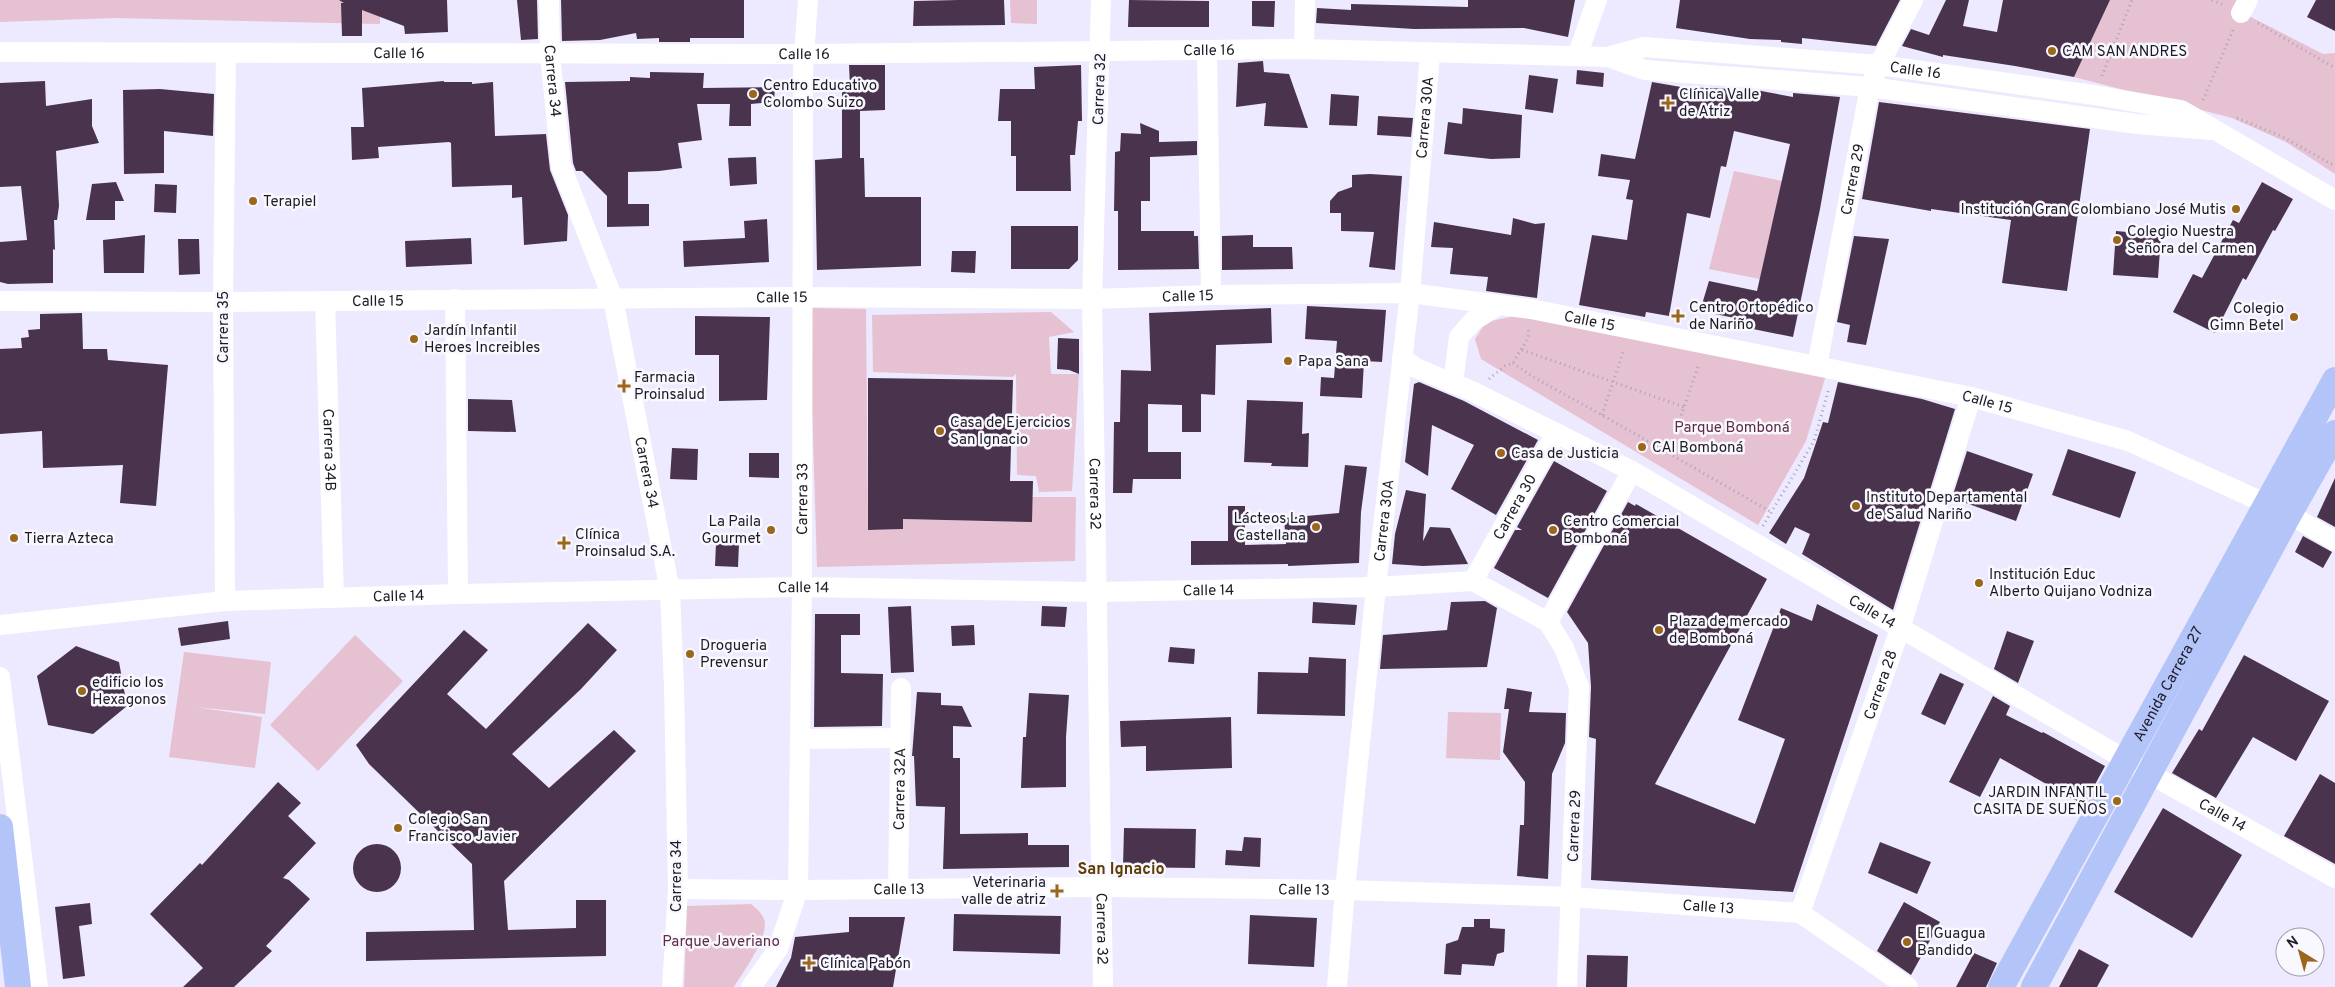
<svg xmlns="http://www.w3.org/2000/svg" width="2335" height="987" font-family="Overpass,sans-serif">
  <rect width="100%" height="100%" fill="#ede9fe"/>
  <path fill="#e6c1d1" d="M0,0H380V24L116,18L0,22Z
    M1010,0H1037V24L1011,23Z
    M2110,0H2255L2247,15L2323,54L2335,53V174L2286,142L2232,118L2074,77Z
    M1734,171L1782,181L1760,279L1709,269Z
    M809,308L866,309L868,530L903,529V519L1031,522L1032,497H1076L1075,561L817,567Z
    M1051,312L1074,332L1049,337L1051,374H1079L1072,491L1039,492L1036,476L1017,475L1016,374L1012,377L873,372L872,315Z
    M1515,316L1827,372L1806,441L1758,525L1481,359L1475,339L1486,322Z
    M355,635L403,681L318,771L270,725Z
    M184,652L271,662L265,714L195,707L262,717L255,768L169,757Z
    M1448,712L1501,713L1500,760L1446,758Z
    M751,904C756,908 762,913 764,919C770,936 743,972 734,987H684L687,906Z"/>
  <path fill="#4a344d" d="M339,0H447L448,32L405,34L404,26L362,10V36H342L341,3H344Z
    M517,0H537L538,39L521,40Z
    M561,0H744V38H690V42H659V38L637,39L636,33L600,40L562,41Z
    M958,0H1004L1005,25L913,26L914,1Z
    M1129,0L1209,1V27H1128Z
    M1468,0H1575L1568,37L1524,28L1414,29L1316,23L1317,8L1351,10V4L1468,7Z
    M1680,0H1900L1876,46L1802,38V44L1781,42V40L1750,39L1676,28Z
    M1946,0H1969L1963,26L1997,32L2003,0H2110L2074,77L2015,66L1943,55V57L1902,46L1911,29L1929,35Z
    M2316,0H2335V31L2307,17Z
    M1252,1H1275L1274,27L1252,26Z
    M1263,61L1264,72L1289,74L1308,128L1264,126L1266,103L1236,107L1238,63Z
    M849,65H885V110L860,111V158H864L865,197H921V266L817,270L815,160L842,158V88L850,87Z
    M1081,65L1082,121H1078L1075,155H1070L1071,191H1016V156H1011V121H998L1000,89H1035L1034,67Z
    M1577,70L1604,73L1603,87L1576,84Z
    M650,72L704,73L703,88L775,87L774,102L751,104V126H729L730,104H697L702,140L678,143L682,168L659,171L628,172V204H649V226L607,227V196L582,171H576L573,163L565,82L630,81V77L650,78Z
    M1529,75L1558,79L1553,113L1525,109Z
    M45,81L46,106L92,99V126L99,143L56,151L59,206L57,220H54L55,250L53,249V283L8,284L0,282V242L27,240L21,186L0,187V83Z
    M444,81V82H472V84L493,82L495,136L546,134L550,170L568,215L567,241L524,245L522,197L512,198V185L452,187L451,143L449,142L378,147L379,158L352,160L351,127H364L362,88Z
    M1652,82L1681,87L1756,90L1793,97V93L1840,97L1820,209L1793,337L1748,328L1750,321L1700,311L1709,281L1757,291L1790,144L1734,131L1726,167L1721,166L1710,218L1687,213L1669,316L1646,312L1645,317L1579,305L1592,235L1627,240L1633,200L1626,199L1630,180L1598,176L1601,154L1635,159Z
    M160,89L214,94L213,136L164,131V173L124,174L123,90Z
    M1331,94L1359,96L1357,126L1329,125Z
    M1879,102L2090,129L2067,291L2002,283L2011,220L1931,209V211L1862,199Z
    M1463,108L1522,115L1520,158L1491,159L1444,154L1448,122L1462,124Z
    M1378,116L1413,118L1411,137L1377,135Z
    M1140,123L1159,131V142L1197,141V155L1150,157V201H1141V231H1194V236H1198L1199,269L1118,270V211H1114L1115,152L1120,151L1121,133L1141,134Z
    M756,157L757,184L730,186L728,158Z
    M1370,174L1402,176L1395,270L1369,267L1374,232L1341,231V213H1330V201L1338,192L1352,187V175Z
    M116,182L124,201H115V220H86L92,184Z
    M2262,182L2293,199L2275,231L2273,230L2246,280L2243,278L2215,333L2173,312L2193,274L2202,278L2233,220L2239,223Z
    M155,184L177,185L176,213L154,212Z
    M1513,218L1535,224L1545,223L1537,298L1486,291L1488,277L1450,274L1453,248L1431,247L1434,222L1511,235Z
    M767,219L769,262L684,267L683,241L745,238L744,221Z
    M1011,226H1078V260L1069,269H1011Z
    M2116,231L2161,235L2158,278L2113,275Z
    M145,235L144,273H104L103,240Z
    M1253,235V247H1292L1293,269L1222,270V236Z
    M1854,236L1889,239L1866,345L1847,342L1850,325L1837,322Z
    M471,238L472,264L406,267L405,241Z
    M178,239H199L200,274L179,275Z
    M952,251H976L975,273L951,272Z
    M1307,306L1386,310L1382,362L1364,361L1362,398L1320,396L1321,377L1334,378L1337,341L1305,339Z
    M1271,308L1272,343L1216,345L1215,395L1201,394V432H1182V405L1148,404V452H1181V479H1133L1132,493H1113L1114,422H1120L1121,370L1151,371L1149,313Z
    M82,313L83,349H107L108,360L168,365L156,506L120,503L123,465L43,468L42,431L0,434V349L22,348L21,338L29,337L28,330L40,329V314Z
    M695,316L770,317L767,400L719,401V355H695Z
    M1058,338L1079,339V374L1069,370L1057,369Z
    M868,378L1013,380L1010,481H1033L1032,522L903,519V529L868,530Z
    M1419,382L1464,401L1538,440L1496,515L1451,489L1474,445L1432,425L1428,476L1405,462L1414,384Z
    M1838,382L1922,399L1955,409L1893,610L1802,554L1810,534L1795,527L1786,544L1769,533L1804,478L1823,422L1828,423Z
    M468,399L512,400L516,432L468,431Z
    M1247,400L1303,402L1302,434L1309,433L1308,467L1271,466L1272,463L1244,462Z
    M672,448L698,449L697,480L670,479Z
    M2068,449L2136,472L2120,518L2052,495Z
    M1967,451L2033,474L2016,521L1952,498Z
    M749,453H779V478L749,477Z
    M1554,461L1607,491L1548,598L1494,568L1515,530H1522L1517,527Z
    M1345,465L1367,467L1361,512L1359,563L1288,566V564L1191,565V541H1228V506H1245V545L1286,544L1284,518L1339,513Z
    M2335,478V527L2317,517Z
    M1406,490L1426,494L1423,541L1430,527L1450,528L1468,564L1423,566L1392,564L1395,534Z
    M1628,502L1635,506L1636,504L1767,579L1655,784L1755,824L1785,739L1738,720L1781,608L1812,621L1817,604L1878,635L1793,892L1591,880L1596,739L1589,737L1591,687L1588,643L1567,612Z
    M2303,536L2332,552L2323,568L2295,552Z
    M716,543H739L738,567L715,566Z
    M1485,601L1497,608L1487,667L1380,669L1383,635L1447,630L1451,602Z
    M1313,602L1357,605L1355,625L1312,623Z
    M911,606L914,672L891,673L888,607Z
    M1042,606L1067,607L1065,627L1041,626Z
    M815,614H860V635H841V673L883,674L882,726L814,727Z
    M228,621L230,639L181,646L178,628Z
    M588,623L617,650L581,689L512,754L549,788L614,730L636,751L504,881L508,930L576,928V900H606V956L366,961V932L474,930L472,864L369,764L356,745L464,630L488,650L447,694L486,729Z
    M974,625L975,645L952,646L951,626Z
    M2007,631L2034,641L2018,683L1994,669Z
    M76,646L119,662L127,706L93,734L48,725L37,676Z
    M1170,647L1195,649L1194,664L1168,662Z
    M2244,655L2329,701L2296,761L2253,737L2216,798L2172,773L2199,729L2202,731Z
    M1309,657L1346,659L1345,716L1257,714L1258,672L1308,673Z
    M1940,673L1964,684L1945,725L1921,714Z
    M1507,688L1532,692L1529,712L1566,713L1565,743L1552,774L1548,879L1517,876L1520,825H1524L1525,782L1503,752L1509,709H1504Z
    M917,692L941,693V705L962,706L972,727L953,726V758H960V834L1028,833V845H1069V867L943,869L945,807L916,806L914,756H912Z
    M1029,693L1069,695L1066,737V787L1021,788L1023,737H1026Z
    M1993,696L2010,706L2006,715L2042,733L2043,732L2105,766L2084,805L2000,758L1980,797L1949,782Z
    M1231,717L1232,768L1146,771V746L1121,747L1120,721Z
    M2320,774L2335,783V864L2284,836Z
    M278,782L301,803L288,816L316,843L283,878L289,880L310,899L266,946L272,951L234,987H183L203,968L150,914L200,863L202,865Z
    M2163,808L2242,855L2192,938L2114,892Z
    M1124,828L1196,829L1195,868L1123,867Z
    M1244,837L1261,838L1260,867L1225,865L1226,850L1242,851Z
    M1880,842L1931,862L1917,894L1868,873Z
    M353 868a24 24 0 1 1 48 0a24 24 0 1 1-48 0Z
    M1904,902L1940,922L1911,975L1877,951Z
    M90,903L92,924L79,926L85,976L63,979L55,907Z
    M954,914L1061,916L1060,954L953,951Z
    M1250,915L1317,918L1314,967L1248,964Z
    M849,917H905L893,987H776L791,958L795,937L849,932Z
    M1474,919H1490V928L1505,929L1504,952L1497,954L1494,966L1462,964L1461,975L1444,974L1446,944L1458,940L1462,927H1474Z
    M2079,949L2109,965L2097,987H2059Z
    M1974,953L1997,963L1986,987H1956Z
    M1587,955L1628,956L1627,987H1586Z"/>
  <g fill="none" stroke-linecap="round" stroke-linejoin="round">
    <path stroke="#a8a4b6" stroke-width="3" stroke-dasharray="1 4" stroke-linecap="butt" d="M2212,0L2224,5
      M2258,23L2335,68
      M2102,76L2132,0
      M2203,100L2233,30
      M2237,118L2281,136L2335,166
      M1522,350L1684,407
      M1513,363L1533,377L1602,415L1771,512
      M1489,379L1505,366L1513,363L1528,338L1529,328
      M1602,415L1624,349
      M1668,453L1699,364
      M1763,526L1814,441L1829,388"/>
    <g stroke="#fff" stroke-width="20">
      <path id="s1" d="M549,0L550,53L561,166L613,299L670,591L674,686L678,889L672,987"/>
      <path id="s2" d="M1101,0L1092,299L1103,987"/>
      <path d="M2241,13L2248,0"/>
      <path d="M1304,49L1305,0"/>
      <path d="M1207,50L1211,295"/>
      <path id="s3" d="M0,52L804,54L1304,49L1608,57L1644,47L1879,65L2094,95L2181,110L2335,200"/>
      <path d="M1577,56L1597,0"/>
      <path d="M1608,57L1645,70L1870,87L2137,124L2211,130"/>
      <path d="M455,299L458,594"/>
      <path id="s4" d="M0,301L223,302L802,297L1092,299L1211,295L1410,293L1531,309L1971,397L2128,441L2289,514L2335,541"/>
      <path id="s5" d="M325,301L334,598"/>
      <path id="s6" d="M1402,358L1416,368L1474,392L1632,471L2150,774L2335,878"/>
      <path id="s7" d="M1817,366L1870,87L1879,65L1913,0"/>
      <path d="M1453,384L1459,337L1473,321L1499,305"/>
      <path id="s8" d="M1473,581L1556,433"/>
      <path d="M225,601L223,302L226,53"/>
      <path d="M1548,622L1632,471"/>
      <path id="s9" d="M0,625L225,601L458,594L802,587L1097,592L1376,587L1473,581L1548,622L1564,648L1579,687L1567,987"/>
      <path d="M0,677L38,987"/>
      <path d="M800,739L900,738"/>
      <path id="s10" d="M678,889L798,890L1101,887L1345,890L1571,897L1800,913L1908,987"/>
      <path id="s11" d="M898,889L901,688"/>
      <path id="s12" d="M1800,913L1900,629L1971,397"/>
      <path id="s13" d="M751,987L778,949L798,890L802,587L803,70L808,0"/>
      <path id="s14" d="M1337,987L1345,890L1376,587L1410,293L1430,54"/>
    </g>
    <g stroke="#b3c4f9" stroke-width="26">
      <path d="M0,827L18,987"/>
      <path id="s15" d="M2001,987L2335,380"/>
      <path d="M2034,987L2289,514L2335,433"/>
    </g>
  </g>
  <g fill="#9b671d" stroke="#f9f8ff" stroke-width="2">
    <circle cx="2052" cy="51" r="5"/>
    <circle cx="753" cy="94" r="5"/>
    <path d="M1665.5 95.5h5v5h5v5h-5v5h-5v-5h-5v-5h5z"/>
    <circle cx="253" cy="201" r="5"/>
    <circle cx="2236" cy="209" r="5"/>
    <circle cx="2117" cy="240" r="5"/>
    <path d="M1675.5 308.5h5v5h5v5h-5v5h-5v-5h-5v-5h5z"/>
    <circle cx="2294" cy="317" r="5"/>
    <circle cx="414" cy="339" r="5"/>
    <circle cx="1288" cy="361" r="5"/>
    <path d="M621.5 378.5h5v5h5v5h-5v5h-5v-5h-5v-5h5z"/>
    <circle cx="940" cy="431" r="5"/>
    <circle cx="1642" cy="447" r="5"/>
    <circle cx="1501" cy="453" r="5"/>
    <circle cx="1856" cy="506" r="5"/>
    <circle cx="1316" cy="527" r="5"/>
    <circle cx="771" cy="530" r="5"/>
    <circle cx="1553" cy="530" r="5"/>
    <circle cx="14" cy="538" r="5"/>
    <path d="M561.5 535.5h5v5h5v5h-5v5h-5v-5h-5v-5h5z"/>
    <circle cx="1979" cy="583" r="5"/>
    <circle cx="1659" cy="630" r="5"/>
    <circle cx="690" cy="654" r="5"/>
    <circle cx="82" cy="691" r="5"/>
    <circle cx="2117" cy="801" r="5"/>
    <circle cx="398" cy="828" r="5"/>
    <path d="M1054.5 883.5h5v5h5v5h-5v5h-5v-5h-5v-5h5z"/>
    <circle cx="1907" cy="942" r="5"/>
    <path d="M806.5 955.5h5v5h5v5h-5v5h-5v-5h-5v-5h5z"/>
  </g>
  <g text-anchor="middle" stroke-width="5" stroke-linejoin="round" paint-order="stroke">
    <g font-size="15" fill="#1d1a26" stroke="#f9f8ff">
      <text dy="5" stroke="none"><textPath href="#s3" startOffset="1209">Calle 16</textPath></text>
      <text dy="5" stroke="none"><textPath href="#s3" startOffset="399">Calle 16</textPath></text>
      <text dy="5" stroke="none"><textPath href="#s3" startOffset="804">Calle 16</textPath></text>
      <text dy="5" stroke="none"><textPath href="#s3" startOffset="1918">Calle 16</textPath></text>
      <text dy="5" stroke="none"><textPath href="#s1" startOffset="81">Carrera 34</textPath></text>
      <text transform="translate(1099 89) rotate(-88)" y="5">Carrera 32</text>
      <text dy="5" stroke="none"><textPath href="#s14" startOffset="874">Carrera 30A</textPath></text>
      <text dy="5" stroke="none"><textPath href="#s7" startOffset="190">Carrera 29</textPath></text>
      <text dy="5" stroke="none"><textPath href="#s4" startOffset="1188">Calle 15</textPath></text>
      <text dy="5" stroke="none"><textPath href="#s4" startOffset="782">Calle 15</textPath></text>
      <text dy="5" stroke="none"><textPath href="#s4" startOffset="378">Calle 15</textPath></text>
      <text dy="5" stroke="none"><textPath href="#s4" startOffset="1592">Calle 15</textPath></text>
      <text transform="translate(223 327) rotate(-90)" y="5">Carrera 35</text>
      <text dy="5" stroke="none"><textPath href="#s4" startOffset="1998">Calle 15</textPath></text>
      <text dy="5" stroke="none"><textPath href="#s5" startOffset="149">Carrera 34B</textPath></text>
      <text dy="5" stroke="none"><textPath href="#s1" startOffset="486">Carrera 34</textPath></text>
      <text dy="5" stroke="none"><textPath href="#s2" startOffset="494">Carrera 32</textPath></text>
      <text dy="5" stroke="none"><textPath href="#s13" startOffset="500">Carrera 33</textPath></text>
      <text dy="5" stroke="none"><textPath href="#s8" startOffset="85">Carrera 30</textPath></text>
      <text dy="5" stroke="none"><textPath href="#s14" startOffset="469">Carrera 30A</textPath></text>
      <text dy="5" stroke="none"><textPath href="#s9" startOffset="805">Calle 14</textPath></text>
      <text dy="5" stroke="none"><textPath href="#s9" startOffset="1210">Calle 14</textPath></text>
      <text dy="5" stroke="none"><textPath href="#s9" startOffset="400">Calle 14</textPath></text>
      <text dy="5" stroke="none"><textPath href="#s6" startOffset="535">Calle 14</textPath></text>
      <text dy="5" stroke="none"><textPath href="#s15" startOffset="346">Avenida Carrera 27</textPath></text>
      <text dy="5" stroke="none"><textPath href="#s12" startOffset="242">Carrera 28</textPath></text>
      <text dy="5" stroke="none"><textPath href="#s11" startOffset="100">Carrera 32A</textPath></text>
      <text dy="5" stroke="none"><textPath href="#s6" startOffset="940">Calle 14</textPath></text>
      <text transform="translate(1574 826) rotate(-88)" y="5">Carrera 29</text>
      <text transform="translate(676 876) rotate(-90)" y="5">Carrera 34</text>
      <text dy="5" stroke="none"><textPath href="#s10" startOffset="221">Calle 13</textPath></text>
      <text dy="5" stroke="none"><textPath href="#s10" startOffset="626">Calle 13</textPath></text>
      <text dy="5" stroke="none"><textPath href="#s10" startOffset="1031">Calle 13</textPath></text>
      <text dy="5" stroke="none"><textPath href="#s2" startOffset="929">Carrera 32</textPath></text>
    </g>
    <g font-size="15" fill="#1d1a26" stroke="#f9f8ff" text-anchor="start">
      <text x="2062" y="56">CAM SAN ANDRES</text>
      <text x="763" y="90">Centro Educativo<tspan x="763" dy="17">Colombo Suizo</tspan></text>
      <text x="1679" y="99">Clínica Valle<tspan x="1679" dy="17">de Atriz</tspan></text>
      <text x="263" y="206">Terapiel</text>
      <text x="2226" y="214" text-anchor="end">Institución Gran Colombiano José Mutis</text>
      <text x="2127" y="236">Colegio Nuestra<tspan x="2127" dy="17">Señora del Carmen</tspan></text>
      <text x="1689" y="312">Centro Ortopédico<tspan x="1689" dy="17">de Nariño</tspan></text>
      <text x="2284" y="313" text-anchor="end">Colegio<tspan x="2284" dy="17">Gimn Betel</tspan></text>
      <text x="424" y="335">Jardín Infantil<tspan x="424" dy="17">Heroes Increibles</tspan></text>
      <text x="1298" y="366">Papa Sana</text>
      <text x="634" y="382">Farmacia<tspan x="634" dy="17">Proinsalud</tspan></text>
      <text x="950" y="427">Casa de Ejercicios<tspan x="950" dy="17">San Ignacio</tspan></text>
      <text x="1652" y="452">CAI Bomboná</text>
      <text x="1511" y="458">Casa de Justicia</text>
      <text x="1866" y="502">Instituto Departamental<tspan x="1866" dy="17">de Salud Nariño</tspan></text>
      <text x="1306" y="523" text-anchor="end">Lácteos La<tspan x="1306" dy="17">Castellana</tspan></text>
      <text x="761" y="526" text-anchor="end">La Paila<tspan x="761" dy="17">Gourmet</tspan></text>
      <text x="1563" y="526">Centro Comercial<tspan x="1563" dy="17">Bomboná</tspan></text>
      <text x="575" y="539">Clínica<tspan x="575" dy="17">Proinsalud S.A.</tspan></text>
      <text x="24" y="543">Tierra Azteca</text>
      <text x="1989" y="579">Institución Educ<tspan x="1989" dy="17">Alberto Quijano Vodniza</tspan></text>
      <text x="1669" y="626">Plaza de mercado<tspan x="1669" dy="17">de Bomboná</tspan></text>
      <text x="700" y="650">Drogueria<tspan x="700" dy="17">Prevensur</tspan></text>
      <text x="92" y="687">edificio los<tspan x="92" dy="17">Hexagonos</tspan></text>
      <text x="2107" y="797" text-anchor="end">JARDIN INFANTIL<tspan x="2107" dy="17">CASITA DE SUEÑOS</tspan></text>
      <text x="408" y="824">Colegio San<tspan x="408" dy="17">Francisco Javier</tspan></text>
      <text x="1046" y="887" text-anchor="end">Veterinaria<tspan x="1046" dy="17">valle de atriz</tspan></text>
      <text x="1917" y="938">El Guagua<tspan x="1917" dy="17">Bandido</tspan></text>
      <text x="820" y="968">Clínica Pabón</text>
    </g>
    <g font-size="15" fill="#5e2c45" stroke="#f9f8ff">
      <text x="1732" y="432">Parque Bomboná</text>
      <text x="721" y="946">Parque Javeriano</text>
    </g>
    <g font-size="16" font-weight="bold" fill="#5f3c06" stroke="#f9f8ff">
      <text x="1121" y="874">San Ignacio</text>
    </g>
  </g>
  <g transform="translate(2300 952) rotate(323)"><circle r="24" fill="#f9f8ff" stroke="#a19fa8"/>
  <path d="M0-4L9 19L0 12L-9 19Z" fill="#9b671d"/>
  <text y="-8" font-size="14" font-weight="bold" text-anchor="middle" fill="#1d1a26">N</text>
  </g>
</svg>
